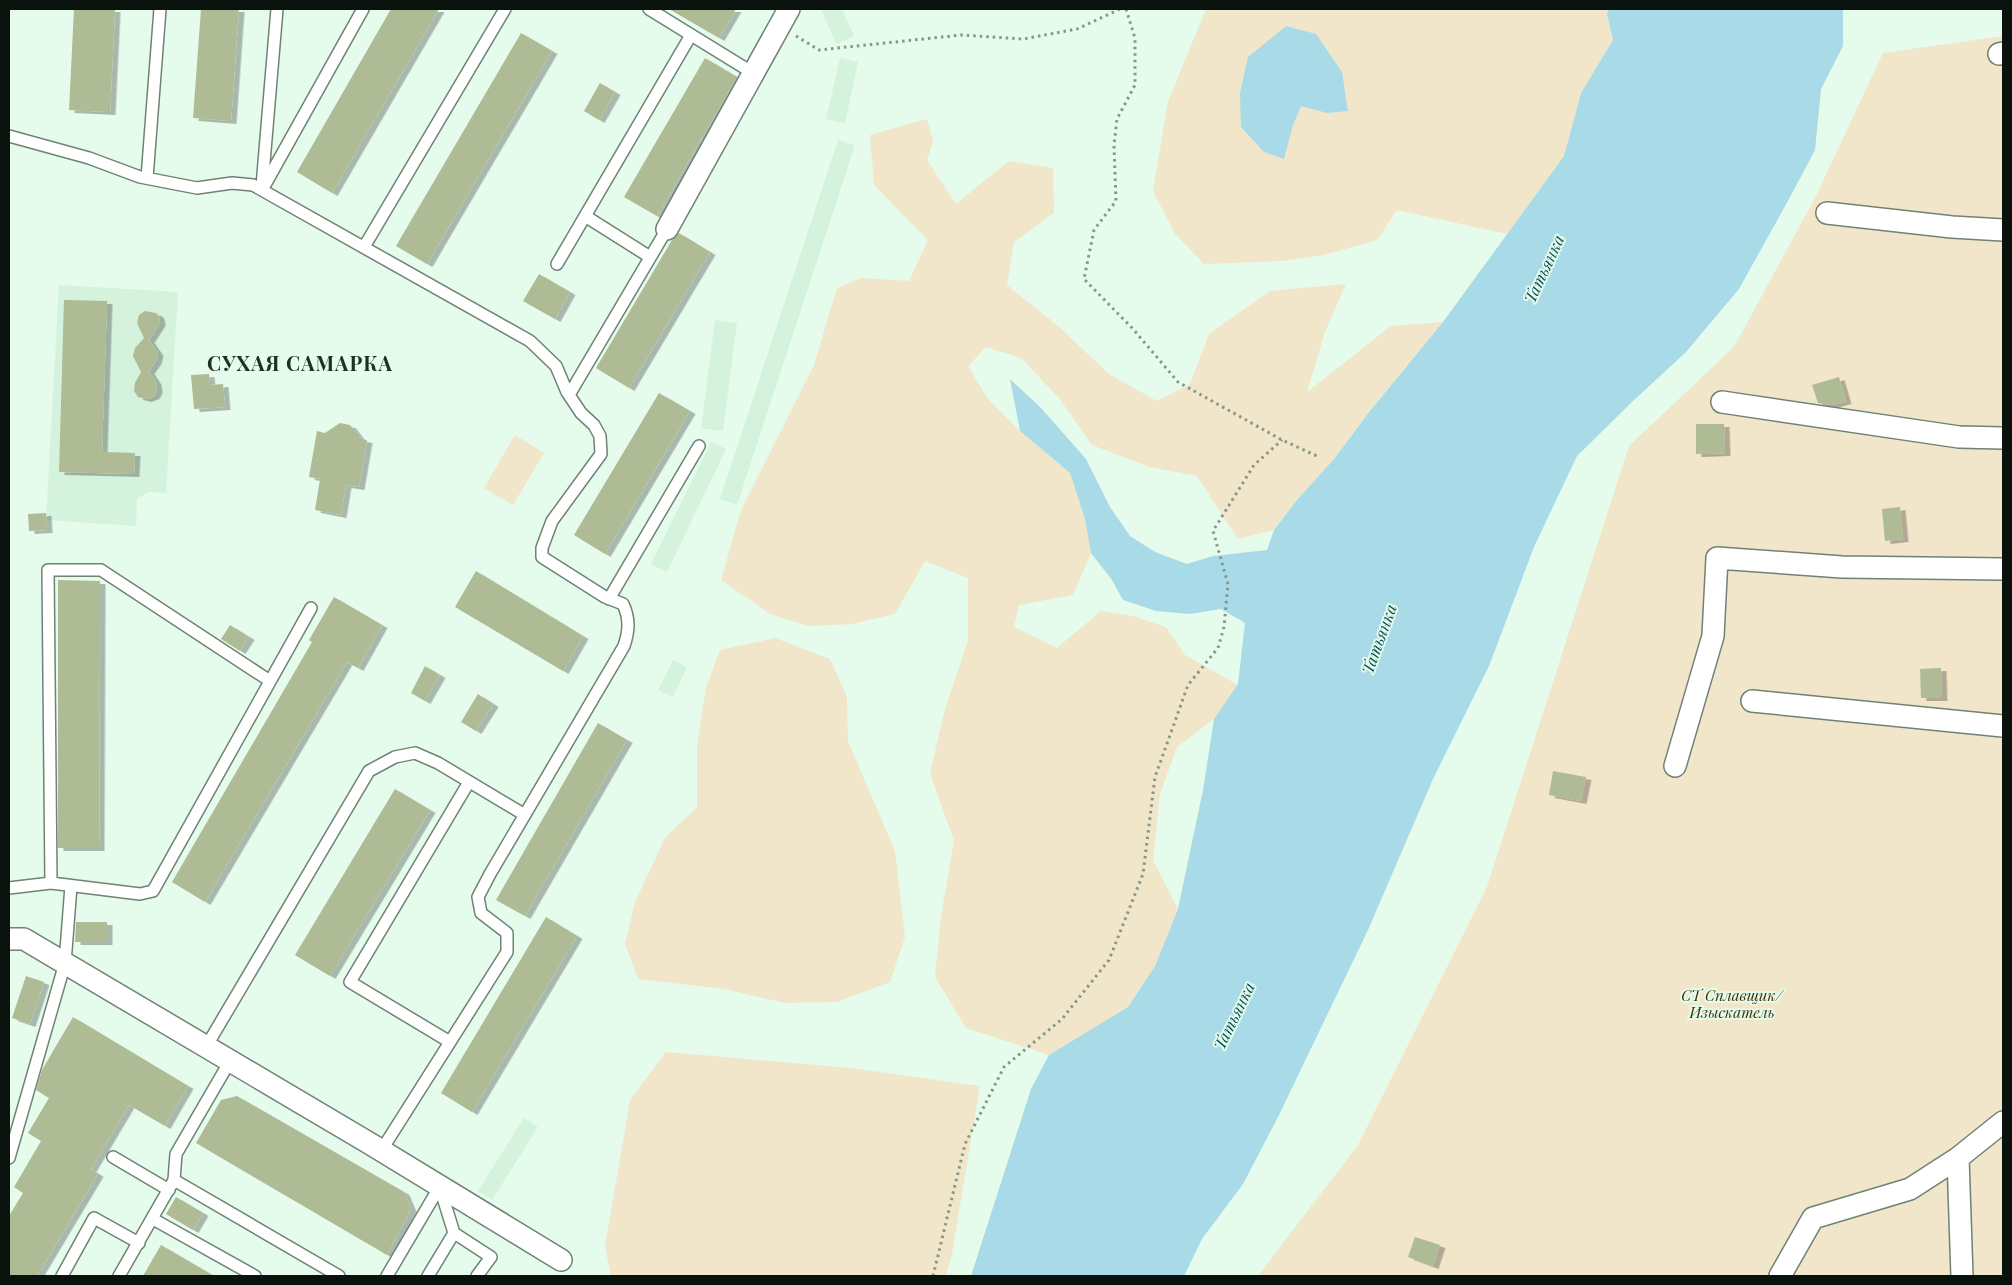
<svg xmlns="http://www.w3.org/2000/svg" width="2012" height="1285" font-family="'Playfair Display',serif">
  <defs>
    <filter id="shadow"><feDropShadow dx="5.5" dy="3" stdDeviation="0" flood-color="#0004"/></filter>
  </defs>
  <rect width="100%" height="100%" fill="#e5fbeb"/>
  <path fill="#d5f2dd" d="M821,9H842L854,36L836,44Z
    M840,58L858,62L845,123L826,119Z
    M838,140L855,145L737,505L720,499Z
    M59,285L178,292L166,493L148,492L137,499L136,526L46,520Z
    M715,320L737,323L723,431L701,428Z
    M711,442L726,449L667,572L651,564Z
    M673,660L687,667L673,697L658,690Z
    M524,1118L538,1127L492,1200L478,1191Z"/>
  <path fill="#f1e6ca" d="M1206,9H1609L1607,14L1613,40L1581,93L1564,156L1507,234L1397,210L1377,240L1324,255L1282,261L1204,264L1175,234L1153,191L1168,102Z
    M2003,36V1276H1258L1358,1145L1487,887L1629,446L1734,347L1816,196L1883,53Z
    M927,119L933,141L927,160L956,204L1009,161L1053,168L1054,213L1014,242L1007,285L1058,326L1109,374L1157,401L1190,384L1209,334L1270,291L1346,284L1325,332L1307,392L1391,326L1443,322L1369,411L1334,459L1296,501L1273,530L1238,539L1197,476L1149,467L1092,445L1059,398L1021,358L986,347L968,366L988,399L1020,431L1070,473L1085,519L1091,553L1073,595L1019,605L1014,627L1057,648L1101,611L1133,616L1166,627L1185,655L1238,685L1214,719L1177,747L1160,794L1153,860L1178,909L1155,966L1128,1007L1049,1055L966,1028L935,977L941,916L954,841L930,773L945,709L968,641V578L925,561L895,614L852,624L809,626L770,614L721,580L741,510L814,365L837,288L861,278L909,281L928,240L874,185L870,135Z
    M515,435L544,453L513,505L484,488Z
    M775,638L830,659L847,697L848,741L895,851L905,937L890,982L837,1002L785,1003L724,989L638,979L625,944L635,902L665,838L697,807V746L706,688L720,650Z
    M666,1052L851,1068L980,1086L952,1254L946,1276H611L605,1246L630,1100Z"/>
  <path fill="#a9dae8" d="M1609,9H1843V46L1821,89L1815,150L1789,199L1739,289L1686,352L1633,401L1577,456L1534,547L1489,666L1433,779L1368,930L1279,1115L1243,1184L1202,1239L1184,1276H971L1031,1089L1049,1055L1128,1007L1155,966L1178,909L1203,790L1214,719L1238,684L1245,623L1221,609L1190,614L1156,611L1123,600L1112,580L1091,553L1085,519L1070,473L1020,431L1010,379L1041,408L1086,459L1110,507L1130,536L1155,552L1187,564L1213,556L1267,550L1274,530L1296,501L1334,459L1369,412L1443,322L1564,156L1581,93L1613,40L1607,14Z
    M1286,26L1316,34L1342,72L1348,111L1327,113L1301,106L1293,125L1284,159L1264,152L1241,127L1240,93L1248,57Z"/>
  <path fill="#aebb95" filter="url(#shadow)" d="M74,9H115L110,112L69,110Z
    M201,9H239L231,121L193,118Z
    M391,9H439L332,193L297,172Z
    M669,9H736L719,38Z
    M521,33L552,51L427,264L396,246Z
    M705,58L737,77L657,216L624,197Z
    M600,83L615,92L599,120L584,111Z
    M679,233L710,252L629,388L596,368L672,240Z
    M539,274L570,292L555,319L523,301Z
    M64,300L107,301L102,452L135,453L134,474L59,472Z
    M145,311L156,313L159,316L160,323L149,340L158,353L156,361L149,371L156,382L157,390L154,396L146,399L138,397L134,391L135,383L141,372L133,356L135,348L144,338L137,323L139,315Z
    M209,374L210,385L223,384L225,407L194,409L191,375Z
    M1839,377L1846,401L1831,405L1818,403L1812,385Z
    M659,393L690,411L605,554L574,535Z
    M340,423L350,425L361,439L367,440L359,487L346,485L341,515L315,510L320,479L309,477L317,431L325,433Z
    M1696,424H1724L1725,453L1696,454Z
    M1900,507L1903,539L1885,541L1882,509Z
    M46,513L47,530L29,531L28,514Z
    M476,571L583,636L563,671L455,607Z
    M58,580L100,581L99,848H58Z
    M334,597L382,625L358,668L347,662L205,902L172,882L312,642L309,640Z
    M230,625L249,637L240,651L221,639Z
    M425,666L440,675L425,701L411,693Z
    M1941,668L1942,698H1921L1920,669Z
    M478,694L493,704L476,731L461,722Z
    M598,723L627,740L525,916L496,900Z
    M1553,771L1586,777L1581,801L1549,795Z
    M395,789L430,810L330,976L295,955Z
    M546,917L577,936L472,1112L441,1093Z
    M76,922H107V942H75Z
    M26,976L44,982L30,1024L12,1018Z
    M73,1017L188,1086L165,1126L129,1105L91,1169L98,1174L37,1276H9V1216L23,1193L14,1187L41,1141L28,1133L49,1098L36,1090L42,1070Z
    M237,1096L404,1192L411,1209L387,1255L196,1143L221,1100Z
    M176,1197L203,1213L193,1230L166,1214Z
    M1415,1237L1440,1245L1433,1266L1408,1257Z
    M161,1245L214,1276H143Z"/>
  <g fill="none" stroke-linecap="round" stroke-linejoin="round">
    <defs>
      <path id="lane" d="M649,9L753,73
        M9,136L89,158L140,177L197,188L232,183L253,185L530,341L556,366L567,392L581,413L594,425L600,436L601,454L552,521L542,548V557L605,597L623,604C630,619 629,631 624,646L490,874L478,897L481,913L507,933V952L381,1151
        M147,178L160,9
        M262,186L277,9
        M262,190L363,9
        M585,216L650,257
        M364,247L505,9
        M557,264L691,35
        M569,395L667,229
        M609,599L699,446
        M51,883L48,570H101L270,681
        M9,888L51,883L140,894L153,891L311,608
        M450,1042L350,982L469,782
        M206,1047L369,771L395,757L415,753L438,763L525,815
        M113,1157L169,1190
        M9,1158L65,963L71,886
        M174,1180L339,1276
        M153,1219L255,1276
        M454,1233L491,1257L477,1276
        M62,1276L94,1218L139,1243
        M119,1276L174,1180L176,1154L230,1061
        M387,1276L440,1186
        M428,1276L454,1233L440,1188"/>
      <path id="street" d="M1999,54L2003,53
        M1827,213L1952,227L2003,230
        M667,229L789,9
        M1722,402L1959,437L2003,438
        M1752,701L2003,726
        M1675,766L1713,636L1717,558L1842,567L2003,569
        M9,939H24L369,1143L561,1260
        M1958,1158L1962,1276
        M1780,1276L1813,1218L1910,1189L1958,1158L2003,1122"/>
    </defs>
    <use href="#lane" stroke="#6f8275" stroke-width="14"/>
    <use href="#street" stroke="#6f8275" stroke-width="24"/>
    <path stroke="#86968a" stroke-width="3" stroke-dasharray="2.5 4" stroke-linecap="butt" d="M1126,9L1135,38V85L1117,119L1114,145L1116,201L1094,230L1084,279L1133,329L1178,382L1282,440L1317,456
      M796,36L819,50L961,35L1023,39L1077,29L1120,9
      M933,1276L965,1144L1004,1067L1062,1019L1109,960L1143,874L1155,777L1188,685L1218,648L1224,627L1228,584L1213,531L1254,465L1282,440"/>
    <use href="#lane" stroke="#fff" stroke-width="11"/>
    <use href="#street" stroke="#fff" stroke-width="21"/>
  </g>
  <g text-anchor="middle" stroke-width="4" stroke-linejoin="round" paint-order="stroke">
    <g font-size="15" font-style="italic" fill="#403000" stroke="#e5fbeb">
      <text x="1732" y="1001">СТ Сплавщик/<tspan x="1732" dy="17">Изыскатель</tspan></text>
    </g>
    <g font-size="16" font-style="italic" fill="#064d5d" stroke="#e5fbeb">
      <text transform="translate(1544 269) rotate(-65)" y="6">Татьянка</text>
      <text transform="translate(1379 639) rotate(-70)" y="6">Татьянка</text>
      <text transform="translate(1234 1016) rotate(-64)" y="6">Татьянка</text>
    </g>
    <g font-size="20" font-weight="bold" letter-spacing="1" fill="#1e2f23" stroke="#e5fbeb">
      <text x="300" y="371">СУХАЯ САМАРКА</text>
    </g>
  </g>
  <rect width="2012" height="1285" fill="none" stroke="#0a120d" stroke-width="20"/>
</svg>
